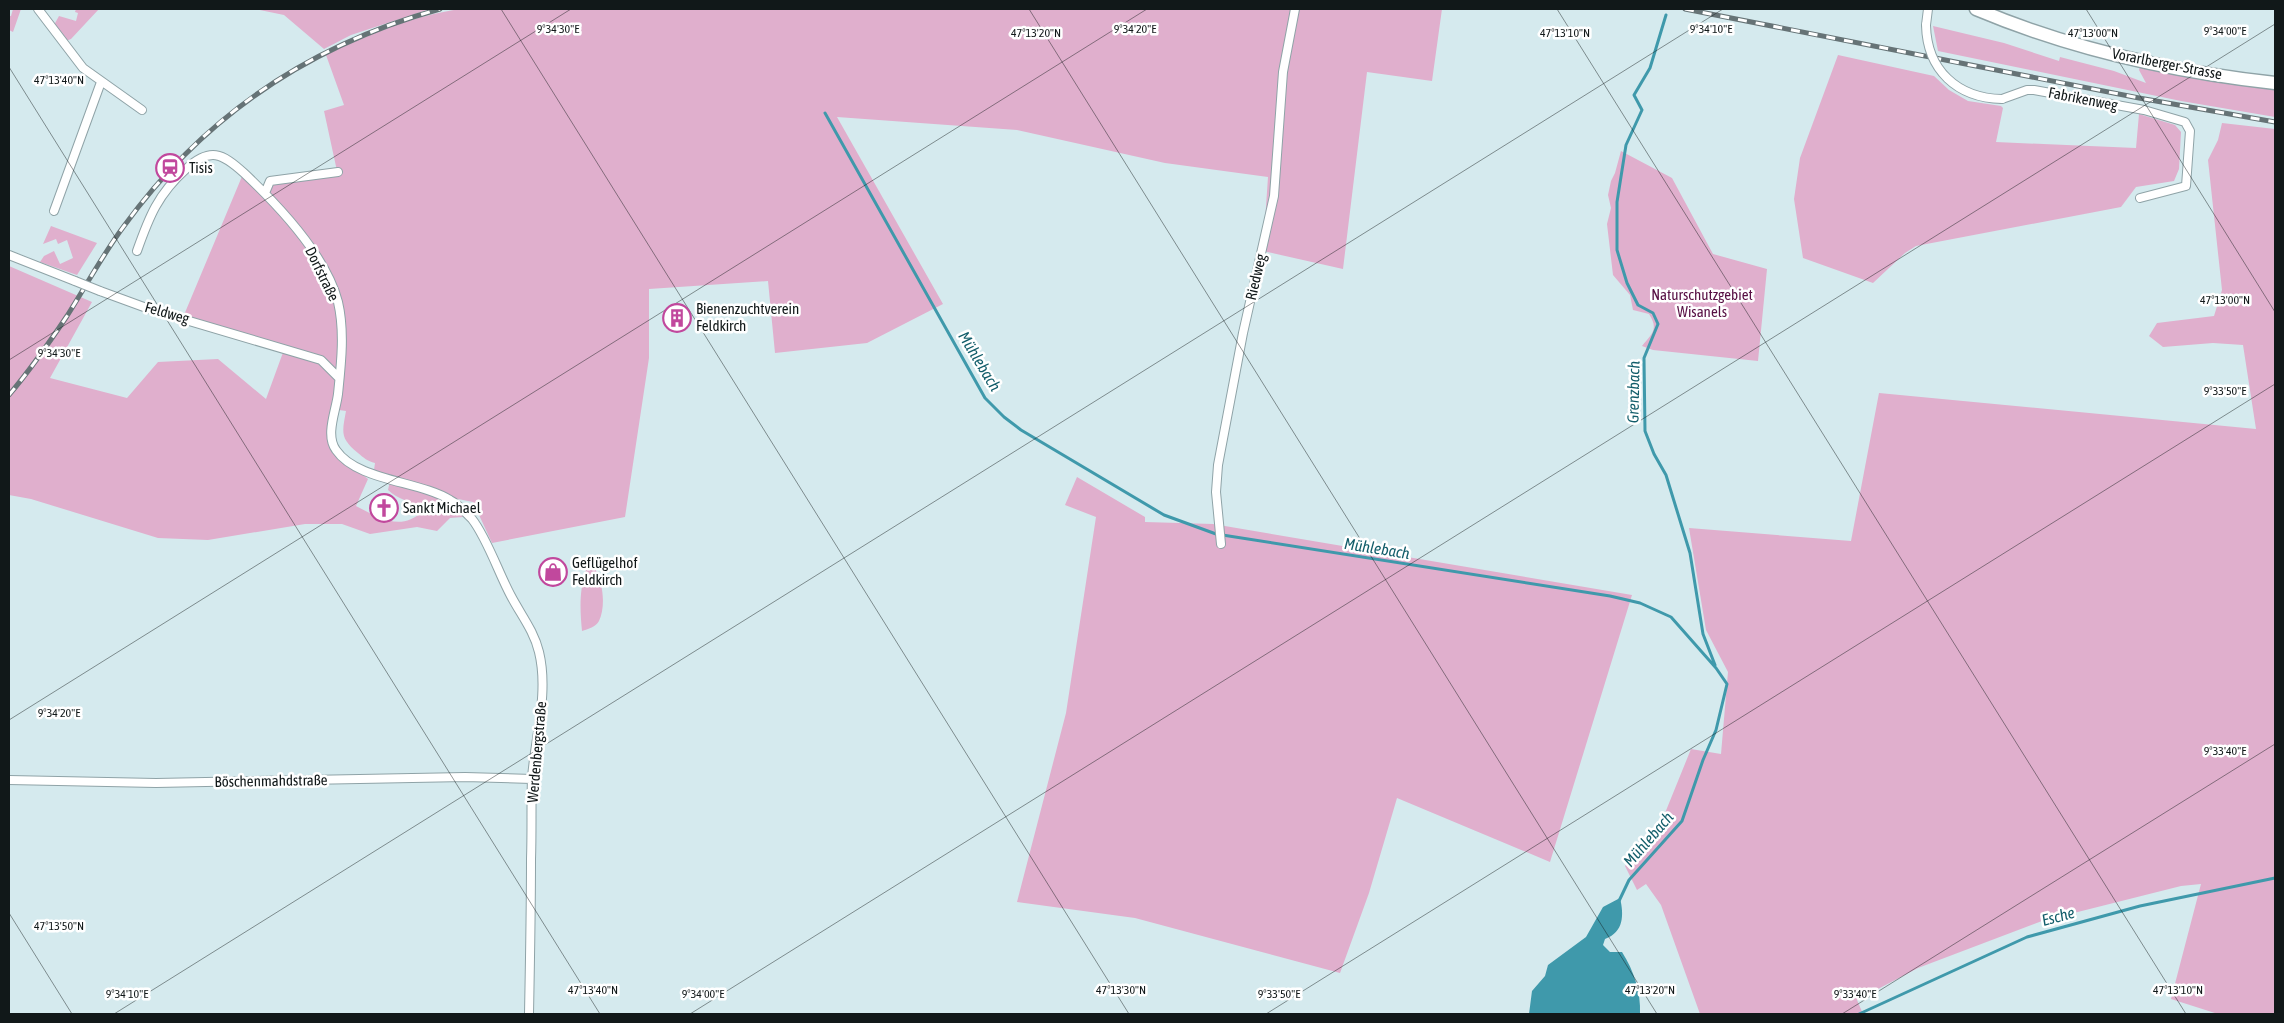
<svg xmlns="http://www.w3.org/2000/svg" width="2284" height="1023" font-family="'Asap Condensed',sans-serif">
  <rect width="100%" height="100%" fill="#d5eaee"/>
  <path fill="#e0afcd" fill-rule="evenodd" d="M13,9H21L13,32L9,30V16H11Z
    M76,9H99L71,39L66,41L54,25L59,16L76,21L78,13L75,12Z
    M255,9H430L351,35L324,49L284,15Z
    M461,9H1442L1432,81L1367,72L1343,269L1263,251L1268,177L1165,163L1017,130L837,117L943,304L867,343L775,353L768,281L649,289V358L625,517L492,543L473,502L458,499L463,517L450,518L437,531L417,527L370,534L342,524H305L208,540L158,538L31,499L9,495V266L92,302L50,378L127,398L158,362L218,359L266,399L285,347L184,315L243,174L264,193L271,182L337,171L324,111L344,105L326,55C368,35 414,15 461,9ZM336,403L339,410L346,411C342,433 340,438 358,453C364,458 367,461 375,463L374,470L390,481L388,490C398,500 413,501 423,511C401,532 379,518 356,506L368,479L348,463L329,436Z
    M1933,26L2004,43L2059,61L2060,57L2114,71L2146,83L2139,70L2140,66L2167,72L2275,90V117L2181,101L1938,51Z
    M1838,55L1934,76L1949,90L1968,101L2001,106L2003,108L1996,142L2136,148L2139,114L2175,125L2181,132L2179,169L2174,181L2136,187L2121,207L1916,246L1905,253L1873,283L1803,258L1794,199L1800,158Z
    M2222,123L2275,129V1014H2218L2171,999L2201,884L2181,886L2042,921L1918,968L1857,1000L1863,1014H1700L1661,905L1646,884L1637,890L1625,866L1663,818L1691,749L1721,754L1728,672L1706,630L1689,528L1851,541L1879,393L2256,429L2243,345L2213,343L2163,347L2149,336L2157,323L2214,316L2222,290L2208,160L2218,140Z
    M1621,151L1672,178L1713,254L1767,269L1758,361L1653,350L1642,346C1652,334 1659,329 1649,314L1633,310L1630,295L1613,275L1607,224L1611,208L1608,195L1611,181L1615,173Z
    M51,226L97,243L77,275L40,262L44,256L54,251L60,264L73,258L67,240L58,244L56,239L43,244Z
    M1077,477L1145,517V522L1213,524L1632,595L1550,862L1397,798L1369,893L1340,973L1135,918L1017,902L1066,713L1096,517L1065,505Z
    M595,569C603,581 606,607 599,621C596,627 588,629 582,631C580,610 579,591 586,570Z"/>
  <path fill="#3f99ab" d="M1620,898C1624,915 1624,932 1605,939L1603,945L1610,952H1622C1634,971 1641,992 1640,1014H1529L1532,991L1545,976L1548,965L1586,937L1603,907Z"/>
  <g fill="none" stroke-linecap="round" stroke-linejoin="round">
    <path stroke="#3f99ab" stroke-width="3" d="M1666,15L1650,68L1634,95L1642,110L1626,145L1617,202V250L1627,283L1638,305L1653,313L1658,324L1644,358L1645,431L1654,454L1666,475L1690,553L1703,634L1715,665
      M825,113L985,398L1004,417L1021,430L1164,515L1216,534L1610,596L1640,603L1671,617L1716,668L1727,684L1716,730L1703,760L1682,821L1629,880L1619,901
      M1859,1014L2027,937L2140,906L2275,878"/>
    <defs>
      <path id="street" d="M38,9L83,68L142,110
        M1926,25L1928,9
        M2002,99L2027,90H2034L2144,110L2185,122L2190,131L2186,186L2140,198
        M265,193L270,181L338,172
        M54,211L101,82
        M137,251C149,217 158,194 186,169C210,147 222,153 244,173C279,206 326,255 338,302C345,332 341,365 338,394C336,411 325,435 336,450C357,481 420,481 450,500C458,504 466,513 472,519C487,538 499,574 511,596C521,615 534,631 539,652C549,693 535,737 532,778C531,805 532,832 531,859C531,911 530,962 529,1014
        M9,255L75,281
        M100,291L152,310L321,360L339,378
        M1221,544L1216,492L1218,465L1243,333L1274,196L1283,72L1295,9
        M9,780L156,783L465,777L532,779"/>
      <path id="primary" d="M1976,9C2071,49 2174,72 2275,83"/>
    </defs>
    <use href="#street" stroke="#8fa3a7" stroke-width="10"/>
    <use href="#primary" stroke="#8fa3a7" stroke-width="15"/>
    <use href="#street" stroke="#fff" stroke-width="8"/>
    <use href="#primary" stroke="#fff" stroke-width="12"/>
    <defs>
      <path id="rail" d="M1685,9L2139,98L2275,122
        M9,395C30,370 49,343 67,316C86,286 103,254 124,226C204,116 309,45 440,9"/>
    </defs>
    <use href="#rail" stroke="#667376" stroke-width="5"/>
    <use href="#rail" stroke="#fff" stroke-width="3" stroke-dasharray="9" stroke-linecap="butt"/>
    <defs>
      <path id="street-bridge" d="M1926,25C1927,70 1957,98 2002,99
        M75,281L100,291"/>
    </defs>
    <use href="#street-bridge" stroke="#8fa3a7" stroke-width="10" stroke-linecap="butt"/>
    <use href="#street-bridge" stroke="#fff" stroke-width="8"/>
  </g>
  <path fill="none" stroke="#111819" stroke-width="1" stroke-opacity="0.45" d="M501,9L1129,1014M1029,9L1657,1014M1557,9L2186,1014M2086,9L2275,312M9,67L600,1014M9,360L571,9M9,720L1147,9M9,913L72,1014M114,1014L1723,9M690,1014L2275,24M1266,1014L2275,384M1842,1014L2275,744"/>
  <defs>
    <symbol id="station-ring" viewBox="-11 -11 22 22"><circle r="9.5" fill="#fff" stroke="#c1489d" stroke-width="1.5"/><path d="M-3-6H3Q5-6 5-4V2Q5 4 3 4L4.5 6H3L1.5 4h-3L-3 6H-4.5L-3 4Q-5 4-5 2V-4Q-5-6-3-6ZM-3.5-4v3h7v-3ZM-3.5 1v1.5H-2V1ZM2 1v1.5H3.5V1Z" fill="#c1489d"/></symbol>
    <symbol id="building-ring" viewBox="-11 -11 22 22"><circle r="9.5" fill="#fff" stroke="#c1489d" stroke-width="1.5"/><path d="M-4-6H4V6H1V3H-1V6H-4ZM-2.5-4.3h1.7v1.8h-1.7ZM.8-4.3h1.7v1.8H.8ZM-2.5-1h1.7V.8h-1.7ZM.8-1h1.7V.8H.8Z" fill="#c1489d"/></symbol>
    <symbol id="church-ring" viewBox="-11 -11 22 22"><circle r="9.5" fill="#fff" stroke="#c1489d" stroke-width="1.5"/><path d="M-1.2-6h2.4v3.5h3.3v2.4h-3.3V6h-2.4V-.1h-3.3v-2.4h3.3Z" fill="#c1489d"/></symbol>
    <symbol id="shop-ring" viewBox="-11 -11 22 22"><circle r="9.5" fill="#fff" stroke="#c1489d" stroke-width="1.5"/><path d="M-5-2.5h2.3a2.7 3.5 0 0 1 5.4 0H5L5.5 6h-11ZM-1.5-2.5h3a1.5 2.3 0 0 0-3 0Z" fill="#c1489d"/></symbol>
  </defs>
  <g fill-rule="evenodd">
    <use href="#station-ring" x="154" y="152" width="32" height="32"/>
    <use href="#building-ring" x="661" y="302" width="32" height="32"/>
    <use href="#church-ring" x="368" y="492" width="32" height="32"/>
    <use href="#shop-ring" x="537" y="556" width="32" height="32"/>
  </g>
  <g text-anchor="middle" stroke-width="5" stroke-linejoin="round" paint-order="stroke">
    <g font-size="15" fill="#111819" stroke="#fff">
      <text transform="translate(2167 64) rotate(11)" y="5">Vorarlberger-Strasse</text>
      <text transform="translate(2083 99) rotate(11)" y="5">Fabrikenweg</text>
      <text transform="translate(322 274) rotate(64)" y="5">Dorfstraße</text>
      <text transform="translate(1256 277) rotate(-77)" y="5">Riedweg</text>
      <text transform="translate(167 313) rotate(16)" y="5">Feldweg</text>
      <text transform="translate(537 752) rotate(-85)" y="5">Werdenbergstraße</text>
      <text transform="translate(271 781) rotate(-1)" y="5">Böschenmahdstraße</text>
    </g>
    <g font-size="15" fill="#111819" stroke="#fff" text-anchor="start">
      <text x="189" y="173">Tisis</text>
      <text x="696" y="314">Bienenzuchtverein<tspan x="696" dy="17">Feldkirch</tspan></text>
      <text x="403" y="513">Sankt Michael</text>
      <text x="572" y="568">Geflügelhof<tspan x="572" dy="17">Feldkirch</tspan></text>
    </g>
    <g font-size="15" fill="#570f43" stroke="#fff">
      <text x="1702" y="300">Naturschutzgebiet<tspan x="1702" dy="17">Wisanels</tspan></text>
    </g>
    <g font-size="16" font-style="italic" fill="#125d6a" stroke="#fff">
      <text transform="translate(980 361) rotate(59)" y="6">Mühlebach</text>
      <text transform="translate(1633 392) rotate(-89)" y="6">Grenzbach</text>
      <text transform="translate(1377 548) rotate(9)" y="6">Mühlebach</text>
      <text transform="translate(1648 839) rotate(-49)" y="6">Mühlebach</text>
      <text transform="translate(2058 916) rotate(-15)" y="6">Esche</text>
    </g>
  </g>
  <g font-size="12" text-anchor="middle" fill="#111819" stroke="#fff" stroke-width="5" stroke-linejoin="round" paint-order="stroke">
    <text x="558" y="33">9°34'30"E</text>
    <text x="1135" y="33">9°34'20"E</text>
    <text x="1711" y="33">9°34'10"E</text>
    <text x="2225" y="35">9°34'00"E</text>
    <text x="1036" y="37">47°13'20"N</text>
    <text x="1565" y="37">47°13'10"N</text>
    <text x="2093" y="37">47°13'00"N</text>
    <text x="59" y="84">47°13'40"N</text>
    <text x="2225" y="304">47°13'00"N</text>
    <text x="59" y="357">9°34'30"E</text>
    <text x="2225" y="395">9°33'50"E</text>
    <text x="59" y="717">9°34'20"E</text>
    <text x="2225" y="755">9°33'40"E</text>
    <text x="59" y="930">47°13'50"N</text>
    <text x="593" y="994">47°13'40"N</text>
    <text x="1121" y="994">47°13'30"N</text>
    <text x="1650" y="994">47°13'20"N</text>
    <text x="2178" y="994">47°13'10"N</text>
    <text x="127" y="998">9°34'10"E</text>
    <text x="703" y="998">9°34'00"E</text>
    <text x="1279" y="998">9°33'50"E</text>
    <text x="1855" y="998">9°33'40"E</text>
  </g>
  <rect width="2284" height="1023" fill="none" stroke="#111819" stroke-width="20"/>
</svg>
